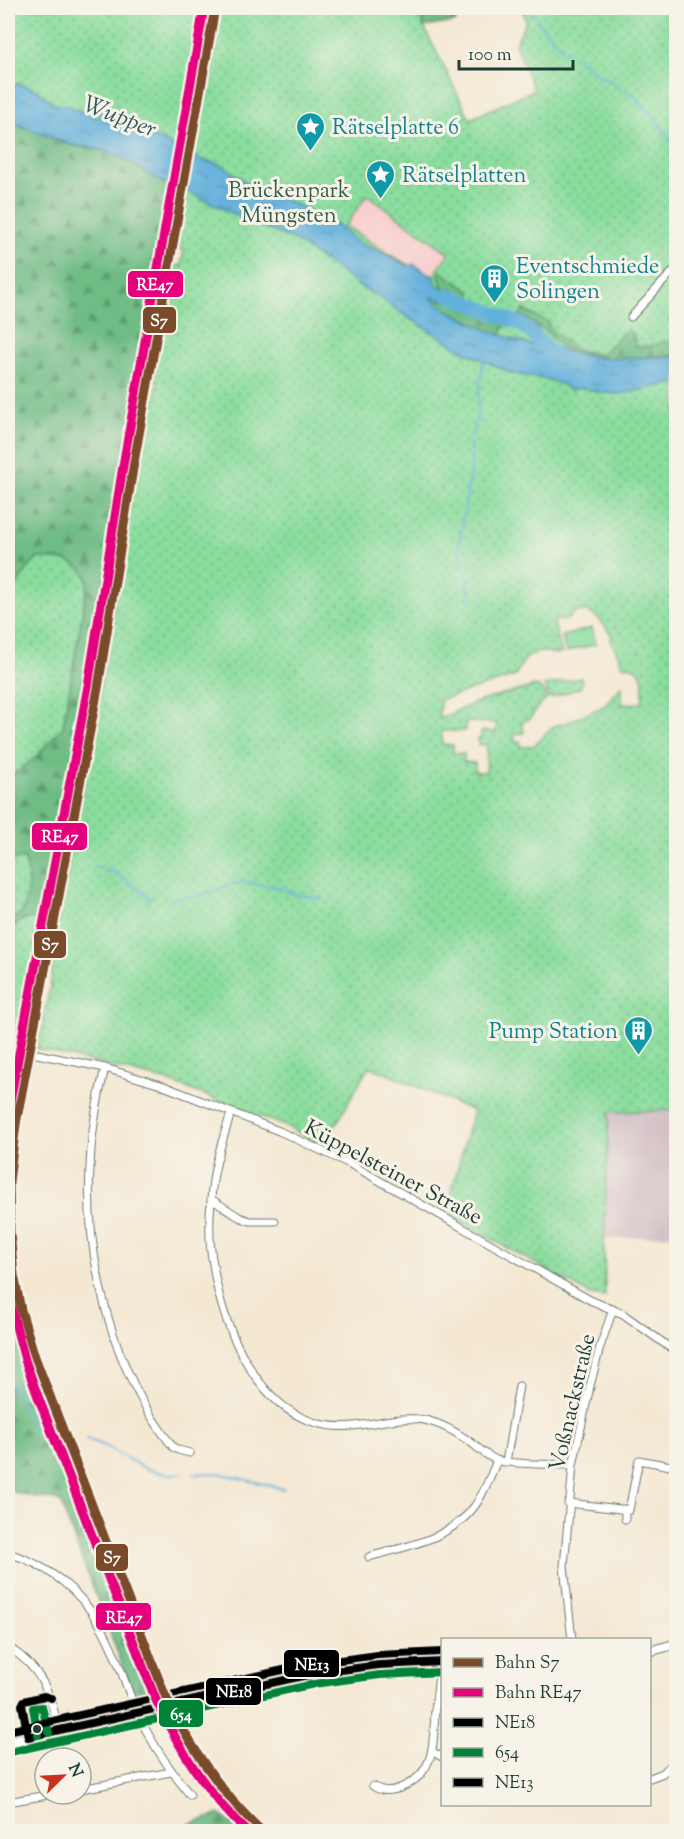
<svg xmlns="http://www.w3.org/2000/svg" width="684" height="1839" font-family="'Sorts Mill Goudy',serif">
  <defs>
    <pattern id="green-dots" width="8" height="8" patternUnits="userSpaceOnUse" patternTransform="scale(1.5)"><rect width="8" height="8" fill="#8add9e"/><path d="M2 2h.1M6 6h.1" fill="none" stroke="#70b482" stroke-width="1.8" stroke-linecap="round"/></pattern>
    <pattern id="forest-firs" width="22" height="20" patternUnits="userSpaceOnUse" patternTransform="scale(1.5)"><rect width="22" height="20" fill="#6fbc85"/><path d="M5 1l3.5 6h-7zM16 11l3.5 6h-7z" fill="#5b9a6e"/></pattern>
    <pattern id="water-ripples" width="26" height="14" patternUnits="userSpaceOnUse" patternTransform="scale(1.5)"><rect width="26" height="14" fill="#62b0dc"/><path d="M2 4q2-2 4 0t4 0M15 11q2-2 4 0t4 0" fill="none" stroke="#5090b3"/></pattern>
  </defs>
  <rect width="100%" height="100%" fill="#f7f3e8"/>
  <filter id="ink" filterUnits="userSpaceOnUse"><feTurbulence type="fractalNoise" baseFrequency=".0167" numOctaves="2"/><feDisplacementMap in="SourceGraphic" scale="12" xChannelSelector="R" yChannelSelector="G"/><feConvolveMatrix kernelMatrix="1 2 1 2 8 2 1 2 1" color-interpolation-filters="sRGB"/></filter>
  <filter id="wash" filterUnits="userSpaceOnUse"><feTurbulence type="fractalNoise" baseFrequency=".008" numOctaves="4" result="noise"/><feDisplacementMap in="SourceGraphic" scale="24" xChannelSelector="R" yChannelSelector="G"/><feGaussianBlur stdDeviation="1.35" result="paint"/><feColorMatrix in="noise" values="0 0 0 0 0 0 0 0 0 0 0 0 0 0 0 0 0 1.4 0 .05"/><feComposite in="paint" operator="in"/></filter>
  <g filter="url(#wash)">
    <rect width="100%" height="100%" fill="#f4e8d3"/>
    <path fill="#f7d0cf" d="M367,194L450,253L433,277L394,257L345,226Z"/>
    <path fill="#d2bec5" d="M126,446H129L126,466L135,468L110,632L83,790L59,915L49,914L90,685Z
      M676,1110V1235L604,1239L609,1112Z"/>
    <path fill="url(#green-dots)" stroke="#548d69" stroke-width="1.5" fill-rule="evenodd" d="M8,8H417L424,27L470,119L534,90L515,44L526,21L522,8H676V1110L609,1112L604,1239L605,1297L591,1295L446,1213L473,1111L369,1066L324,1146L288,1127L168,1081L37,1049L51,982L59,915L95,720L147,402L154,403L158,380L151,379L160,332H164L167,316L163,315L171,265L181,266L184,250L174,248L181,211L8,140ZM367,195L449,253L433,277L394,257L345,226ZM582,611C597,612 604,625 612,636L610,640L620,658L621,665C646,665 644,683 642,703L622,704V686L602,707L566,723L554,726L533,746L521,747L520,741L515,742L514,734L524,733L522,722L530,719L536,709L548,698L540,688L535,686L477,702L439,719L440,700L515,676C522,664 527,651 543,652C552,652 552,656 562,653L555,627V618C563,623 570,620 574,612ZM466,722L497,723L496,732L481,731V739H478V744L487,745L486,772H475V763L464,762V754L453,753V745L442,744V731H465Z
      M38,558C57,559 81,558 88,580L63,727L36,757L8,779V601C16,584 24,571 38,558Z
      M581,678L582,683L580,688L551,698L544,686Z
      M23,858C32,870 27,898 23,912L8,923V861Z
      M49,914L18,1044L8,1042V929L22,920Z
      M8,1054L21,1055L8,1144Z"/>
    <path fill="url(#forest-firs)" stroke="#477c5c" stroke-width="1.5" d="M417,8H453L456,22L424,27Z
      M8,123C29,127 48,138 69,145C84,149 100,148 114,154C136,162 153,179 175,188L164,246L156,244L152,261L162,263L153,313L145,312L143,329L150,330L142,378L136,377L132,398L138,400L129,446H126L90,685L49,914L22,920L8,929V923L23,912C27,898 32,870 23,858L8,861V779L36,757L63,727L88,580C81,558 57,559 38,558C24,571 16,584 8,601Z
      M440,271L471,292L470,308L505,322L501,336L458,317L413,289L464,306L465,300L442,287L439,276Z
      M523,310L549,323V328L575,349L601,355L627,330L634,335L635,346L645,347L676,339V355C641,357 598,364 565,348C555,344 549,333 540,327C534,322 526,319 520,315Z
      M8,1292L23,1352L103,1559L154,1700L137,1704L60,1501L24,1495L8,1490Z
      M220,1814L241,1831H168Z"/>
    <path fill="#8add9e" stroke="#548d69" stroke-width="1.5" d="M592,628L596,644L566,652L562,636Z"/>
    <path fill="url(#water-ripples)" stroke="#407688" stroke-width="1.5" d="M17,83L37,90L54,104L66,105L98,118L103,108L122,116L120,120C126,129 138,133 148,138L150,135L206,162C218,159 240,178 250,185H255C271,193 286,201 302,207C310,210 315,217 323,219L326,216L360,244L377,250L409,266L414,264L434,277L437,285L464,301L463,305L430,297L449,311L492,332L531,345L541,341L573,354L602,358L676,357V383L621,394L604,393L582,388L570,390L561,384L545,379L513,374L465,352L409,318L377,296L358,285L294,240L253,223L190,193L164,183L115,154L89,147L70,145L20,125L8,123V84L15,86Z
      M519,318L537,327L543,339L534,341L513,325Z"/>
    <path fill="#f4e8d3" d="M182,148L191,152L184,194L175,190Z"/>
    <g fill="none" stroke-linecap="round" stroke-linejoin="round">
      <path stroke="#62b0dc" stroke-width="2" d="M530,8L542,27L566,52
        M574,56L583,61L586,66L599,75L606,78L635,97L664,130L676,149
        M471,437L477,421L480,382L484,357
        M470,443L471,467L459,544L461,564L466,575L471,604
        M8,837L11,838
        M92,866C116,871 134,883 151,900
        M170,899L191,897L217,890L231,884L244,882L281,888L292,893L323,899
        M8,1377L35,1431
        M87,1439L105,1446L146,1469L167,1474H183
        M193,1474L218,1473L284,1489"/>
      <path stroke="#62b0dc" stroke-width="14" d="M449,295L521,324L553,353"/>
    </g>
  </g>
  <g filter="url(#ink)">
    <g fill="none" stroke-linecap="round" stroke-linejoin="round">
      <defs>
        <path id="street" d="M631,317L676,268
          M8,1048L105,1068L161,1085L279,1131L350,1164L590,1300L623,1314L676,1352
          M105,1068C97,1101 91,1133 90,1167C85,1262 113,1372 173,1447L178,1450L190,1453
          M231,1113C222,1142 212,1170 211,1201C209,1222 209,1243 213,1264C221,1321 253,1403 313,1422C355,1436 386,1413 425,1420C443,1424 458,1433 473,1444C480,1450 488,1456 496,1460C508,1465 556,1464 573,1465
          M211,1199L239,1217L250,1221H275
          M506,1462L519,1386
          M568,1503L629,1510L639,1460L676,1467
          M625,1519V1509
          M8,1553C46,1564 80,1590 100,1625C116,1651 124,1682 136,1710C150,1741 169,1769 190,1795
          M369,1557C406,1546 449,1540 474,1507C484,1494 490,1476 497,1461
          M572,1640L564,1566L573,1465L590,1386L600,1347L613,1309
          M8,1647C42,1668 50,1693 59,1730
          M433,1752L442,1757
          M650,1778L663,1773L676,1760
          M373,1786C382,1792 390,1792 400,1788C437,1774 433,1741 435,1709C437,1693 439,1678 440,1662
          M81,1789L171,1772
          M8,1802L53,1794"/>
        <path id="secondary" d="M650,1651L676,1644
          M8,1742L312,1674L379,1665L442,1662"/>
      </defs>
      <use href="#street" stroke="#6a796c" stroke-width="9"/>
      <use href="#secondary" stroke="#6a796c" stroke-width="11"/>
      <use href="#street" stroke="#fff" stroke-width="7"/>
      <use href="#secondary" stroke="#fff" stroke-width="9"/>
      <defs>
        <path id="bus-1" d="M28,1737L312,1674L379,1665L442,1662
          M28,1737L22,1705L24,1701L44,1696L51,1698"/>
        <path id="bus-2" d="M38,1735L33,1708L42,1707L49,1733
          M10,1752L314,1684L380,1675L442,1672"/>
        <path id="bus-3" d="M8,1731L310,1664L378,1655L442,1652"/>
      </defs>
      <use href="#bus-1" stroke="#f7f3e8" stroke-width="12"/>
      <use href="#bus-2" stroke="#f7f3e8" stroke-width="12"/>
      <use href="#bus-3" stroke="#f7f3e8" stroke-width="12"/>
      <use href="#bus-1" stroke="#000" stroke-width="8"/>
      <use href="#bus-2" stroke="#008237" stroke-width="8"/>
      <use href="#bus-3" stroke="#000" stroke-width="8"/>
      <defs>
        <path id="rail-1" d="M215,8L133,468L98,688L16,1124L9,1182L10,1232L14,1275L21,1310L35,1357L165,1695C190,1747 220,1793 263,1832"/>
        <path id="rail-2" d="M8,1112L88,686L123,466L204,8
          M8,1296L25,1360L37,1394L156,1700C179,1748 207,1795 248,1832"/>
      </defs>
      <use href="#rail-1" stroke="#f7f3e8" stroke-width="14"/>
      <use href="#rail-2" stroke="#f7f3e8" stroke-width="14"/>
      <use href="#rail-1" stroke="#7a4b2a" stroke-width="9"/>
      <use href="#rail-2" stroke="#e5007d" stroke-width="9"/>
    </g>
  </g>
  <defs>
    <symbol id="sight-pin" viewBox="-11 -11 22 30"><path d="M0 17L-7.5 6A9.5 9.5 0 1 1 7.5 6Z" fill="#0f9aa8" stroke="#f7f3e8"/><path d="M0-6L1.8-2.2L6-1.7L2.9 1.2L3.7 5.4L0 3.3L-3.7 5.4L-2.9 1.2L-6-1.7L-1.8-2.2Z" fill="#fff"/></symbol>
    <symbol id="building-pin" viewBox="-11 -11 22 30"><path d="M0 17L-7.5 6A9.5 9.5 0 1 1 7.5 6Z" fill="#0f9aa8" stroke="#f7f3e8"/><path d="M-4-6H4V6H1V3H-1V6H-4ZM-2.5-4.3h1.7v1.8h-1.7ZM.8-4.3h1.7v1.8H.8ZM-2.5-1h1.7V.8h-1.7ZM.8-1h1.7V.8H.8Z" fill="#fff"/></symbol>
  </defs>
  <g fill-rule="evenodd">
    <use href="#sight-pin" x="294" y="110" width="33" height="45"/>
    <use href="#sight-pin" x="364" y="158" width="33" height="45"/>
    <use href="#building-pin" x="478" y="262" width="33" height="45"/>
    <use href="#building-pin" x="622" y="1014" width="33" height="45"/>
  </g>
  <circle fill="#1f3d34" stroke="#f7f3e8" stroke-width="2" cx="37" cy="1729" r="5"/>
  <g text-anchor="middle" stroke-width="6" stroke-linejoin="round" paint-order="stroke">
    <g font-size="22" fill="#0d838f" stroke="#f7f3e8" text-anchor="start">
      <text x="332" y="134">Rätselplatte 6</text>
      <text x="402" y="182">Rätselplatten</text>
      <text x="516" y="273">Eventschmiede<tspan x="516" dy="25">Solingen</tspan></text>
      <text x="618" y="1038" text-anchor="end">Pump Station</text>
    </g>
    <g font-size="22" fill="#345d49" stroke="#f7f3e8">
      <text x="289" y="197">Brückenpark<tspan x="289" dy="25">Müngsten</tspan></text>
    </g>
    <g font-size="22" fill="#1f3d34" stroke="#f7f3e8">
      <text transform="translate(394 1171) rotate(28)" y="8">Küppelsteiner Straße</text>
      <text transform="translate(571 1402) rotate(-77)" y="8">Voßnackstraße</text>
    </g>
    <g font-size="24" font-style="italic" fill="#305a5e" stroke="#f7f3e8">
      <text transform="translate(120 116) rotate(21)" y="8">Wupper</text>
    </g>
  </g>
  <g stroke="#f7f3e8" stroke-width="2">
    <rect x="127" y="270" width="57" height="28" rx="6" fill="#e5007d"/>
    <rect x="142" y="306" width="35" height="28" rx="6" fill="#7a4b2a"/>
    <rect x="31" y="822" width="57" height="29" rx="6" fill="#e5007d"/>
    <rect x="33" y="930" width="34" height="29" rx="6" fill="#7a4b2a"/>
    <rect x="95" y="1543" width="34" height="29" rx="6" fill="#7a4b2a"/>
    <rect x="95" y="1602" width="57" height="29" rx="6" fill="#e5007d"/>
    <rect x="283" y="1649" width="57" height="29" rx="6" fill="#000"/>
    <rect x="205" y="1677" width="57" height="29" rx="6" fill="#000"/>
    <rect x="158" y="1699" width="46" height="29" rx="6" fill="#008237"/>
  </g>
  <g font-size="16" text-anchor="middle" font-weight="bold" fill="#fff">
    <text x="155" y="290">RE47</text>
    <text x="159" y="326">S7</text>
    <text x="60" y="842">RE47</text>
    <text x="50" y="950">S7</text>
    <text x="112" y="1563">S7</text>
    <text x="124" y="1623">RE47</text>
    <text x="312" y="1670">NE13</text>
    <text x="234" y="1697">NE18</text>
    <text x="181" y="1720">654</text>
  </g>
  <rect width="684" height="1839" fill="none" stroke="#f7f3e8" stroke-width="30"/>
  <rect x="441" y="1638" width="210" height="168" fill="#f7f3e8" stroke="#a1aaa0" stroke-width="1.5"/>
  <rect x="453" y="1658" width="30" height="9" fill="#7a4b2a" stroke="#a1aaa0" stroke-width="1.5"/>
  <text x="495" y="1668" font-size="18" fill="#1f3d34">Bahn S7</text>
  <rect x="453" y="1688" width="30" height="9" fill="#e5007d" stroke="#a1aaa0" stroke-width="1.5"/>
  <text x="495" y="1698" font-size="18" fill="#1f3d34">Bahn RE47</text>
  <rect x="453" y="1718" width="30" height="9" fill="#000000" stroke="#a1aaa0" stroke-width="1.5"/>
  <text x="495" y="1728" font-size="18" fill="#1f3d34">NE18</text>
  <rect x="453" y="1748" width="30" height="9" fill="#008237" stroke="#a1aaa0" stroke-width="1.5"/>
  <text x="495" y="1758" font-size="18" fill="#1f3d34">654</text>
  <rect x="453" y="1778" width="30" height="9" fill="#000000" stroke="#a1aaa0" stroke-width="1.5"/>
  <text x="495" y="1788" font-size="18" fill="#1f3d34">NE13</text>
  <g transform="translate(63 1776) rotate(66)"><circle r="28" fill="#f7f3e8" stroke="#a1aaa0" stroke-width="1.5"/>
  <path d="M0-4.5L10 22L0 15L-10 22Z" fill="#c8321e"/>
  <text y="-9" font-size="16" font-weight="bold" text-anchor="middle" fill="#1f3d34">N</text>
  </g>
  <path d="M459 60v9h114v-9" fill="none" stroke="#1f3d34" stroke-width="3"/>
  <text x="468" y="60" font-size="18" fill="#1f3d34" stroke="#f7f3e8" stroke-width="4.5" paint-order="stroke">100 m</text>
</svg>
